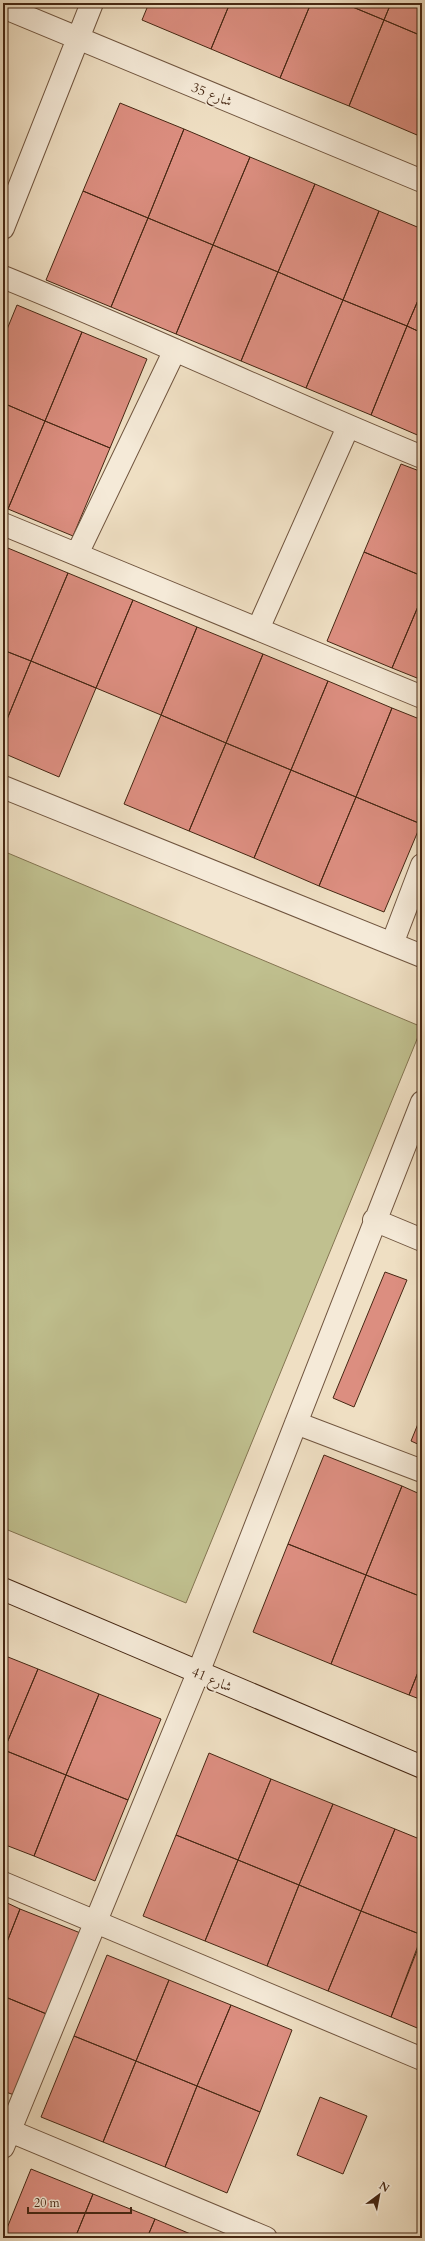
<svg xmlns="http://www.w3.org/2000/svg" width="425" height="2241" font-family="Cardo,Amiri,serif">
  <rect width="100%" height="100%" fill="#efdfc3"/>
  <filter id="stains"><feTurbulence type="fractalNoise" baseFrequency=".005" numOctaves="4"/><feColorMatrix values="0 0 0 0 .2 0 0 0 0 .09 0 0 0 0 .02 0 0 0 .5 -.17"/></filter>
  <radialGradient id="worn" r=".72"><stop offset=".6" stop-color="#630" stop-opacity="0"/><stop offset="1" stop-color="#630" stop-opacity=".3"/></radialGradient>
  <path fill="#c0c08f" stroke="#837451" d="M3,851L422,1027L186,1603L3,1528Z"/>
  <path fill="#dc8e80" stroke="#462713" d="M149,3H230L211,49L142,20Z
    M230,3H311L280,78L211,49Z
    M311,3H343L384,20L349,106L280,78Z
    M343,3H391L384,20Z
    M391,3H422V36L384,20Z
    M384,20L422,36V124L417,135L349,106Z
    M120,103L184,129L148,218L83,191Z
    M422,124V137L417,135Z
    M184,129L250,157L213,245L148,218Z
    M250,157L315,184L278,272L213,245Z
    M315,184L379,211L343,300L278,272Z
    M83,191L148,218L111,307L46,280Z
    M379,211L422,229V291L407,326L343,300Z
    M148,218L213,245L176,334L111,307Z
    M213,245L278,272L241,361L176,334Z
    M278,272L343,300L306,388L241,361Z
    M422,291V333L407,326Z
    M343,300L407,326L371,415L306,388Z
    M17,305L82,332L45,421L3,403V339Z
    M407,326L422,333V437L371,415Z
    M82,332L147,359L110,448L45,421Z
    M3,403L45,421L8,509L3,507Z
    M45,421L110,448L73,536L8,509Z
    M401,464L422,472V576L364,552Z
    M3,546L68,573L31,661L3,650Z
    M364,552L422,576V597L392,668L327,641Z
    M68,573L133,600L96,688L31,661Z
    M422,597V680L392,668Z
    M133,600L197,627L161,715L96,688Z
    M197,627L263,654L226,743L161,715Z
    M3,650L31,661L3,729Z
    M263,654L328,681L291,770L226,743Z
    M31,661L96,688L59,777L3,753V729Z
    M328,681L392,708L356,797L291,770Z
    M392,708L422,720L421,824L356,797Z
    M161,715L226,743L189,831L124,804Z
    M226,743L291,770L254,858L189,831Z
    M291,770L356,797L319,886L254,858Z
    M356,797L421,824L384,912L319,886Z
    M385,1272L407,1280L354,1407L333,1398Z
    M422,1414V1446L411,1441Z
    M324,1455L402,1486L366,1575L288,1544Z
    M402,1486L422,1495V1597L366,1575Z
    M288,1544L366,1575L331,1664L253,1632Z
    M366,1575L422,1597V1662L409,1695L331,1664Z
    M3,1655L38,1669L4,1750L3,1749Z
    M422,1662V1700L409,1695Z
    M38,1669L99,1694L66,1775L4,1750Z
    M99,1694L161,1719L128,1800L66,1775Z
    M4,1750L66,1775L34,1856L3,1844Z
    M209,1753L271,1779L238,1860L176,1835Z
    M66,1775L128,1800L95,1881L34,1856Z
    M271,1779L333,1804L299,1885L238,1860Z
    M333,1804L395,1829L361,1911L299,1885Z
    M395,1829L422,1840V1935L361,1911Z
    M176,1835L238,1860L205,1941L143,1916Z
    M238,1860L299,1885L267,1966L205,1941Z
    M299,1885L361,1911L328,1991L267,1966Z
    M3,1901L20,1909L3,1952Z
    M20,1909L83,1934L49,2015L3,1996V1952Z
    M361,1911L422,1935L391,2017L328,1991Z
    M422,1938V2030L391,2017Z
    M107,1955L169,1980L136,2061L74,2036Z
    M169,1980L231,2005L197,2086L136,2061Z
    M3,1996L49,2015L17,2096L3,2091Z
    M231,2005L292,2030L260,2112L197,2086Z
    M74,2036L136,2061L103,2142L41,2117Z
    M136,2061L197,2086L165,2167L103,2142Z
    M197,2086L260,2112L227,2193L165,2167Z
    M320,2097L367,2116L343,2174L297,2155Z
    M31,2169L93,2194L75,2238H3Z
    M93,2194L155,2219L147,2238H75Z
    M155,2219L200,2238H147Z"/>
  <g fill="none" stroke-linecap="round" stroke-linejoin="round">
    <defs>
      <path id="street" d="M3,7L422,181
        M3,228L92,3
        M3,277C144,334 281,399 422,457
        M3,524L422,697
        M77,554L175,350
        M258,629L348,427
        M3,787L422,956
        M392,944L422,865
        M374,1220L422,1240
        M296,1423L422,1471
        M3,1883L422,2059
        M3,2128L266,2238
        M3,2147L198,1673L422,1102"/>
      <path id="secondary" d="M3,1589L422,1767"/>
    </defs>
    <use href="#street" stroke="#70553f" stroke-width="24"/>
    <use href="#secondary" stroke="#462713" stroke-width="24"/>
    <use href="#street" stroke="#f5ead8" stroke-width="22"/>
    <use href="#secondary" stroke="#f5ead8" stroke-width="22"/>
  </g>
  <g text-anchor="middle" stroke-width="3" stroke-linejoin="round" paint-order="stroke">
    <g font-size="14" fill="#462713" stroke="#f5ead8">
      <text transform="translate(212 94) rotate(22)" y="5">شارع 35</text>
      <text transform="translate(212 1679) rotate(23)" y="5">شارع 41</text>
    </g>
  </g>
  <rect width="425" height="2241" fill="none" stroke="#efdfc3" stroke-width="16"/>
  <rect x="4" y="4" width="417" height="2233" fill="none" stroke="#462713" stroke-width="2"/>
  <rect x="8" y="8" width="409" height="2225" fill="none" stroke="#462713"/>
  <g transform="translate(379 2195) rotate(32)" stroke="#f5ead8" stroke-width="3" paint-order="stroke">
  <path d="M0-3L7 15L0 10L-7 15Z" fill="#462713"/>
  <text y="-6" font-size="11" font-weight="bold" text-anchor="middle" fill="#462713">N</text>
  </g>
  <path d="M28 2207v6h103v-6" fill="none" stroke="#462713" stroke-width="2"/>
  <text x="34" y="2207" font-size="12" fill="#462713" stroke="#f5ead8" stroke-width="3" paint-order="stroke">20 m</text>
  <rect width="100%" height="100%" filter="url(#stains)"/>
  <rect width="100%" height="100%" fill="url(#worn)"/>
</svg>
